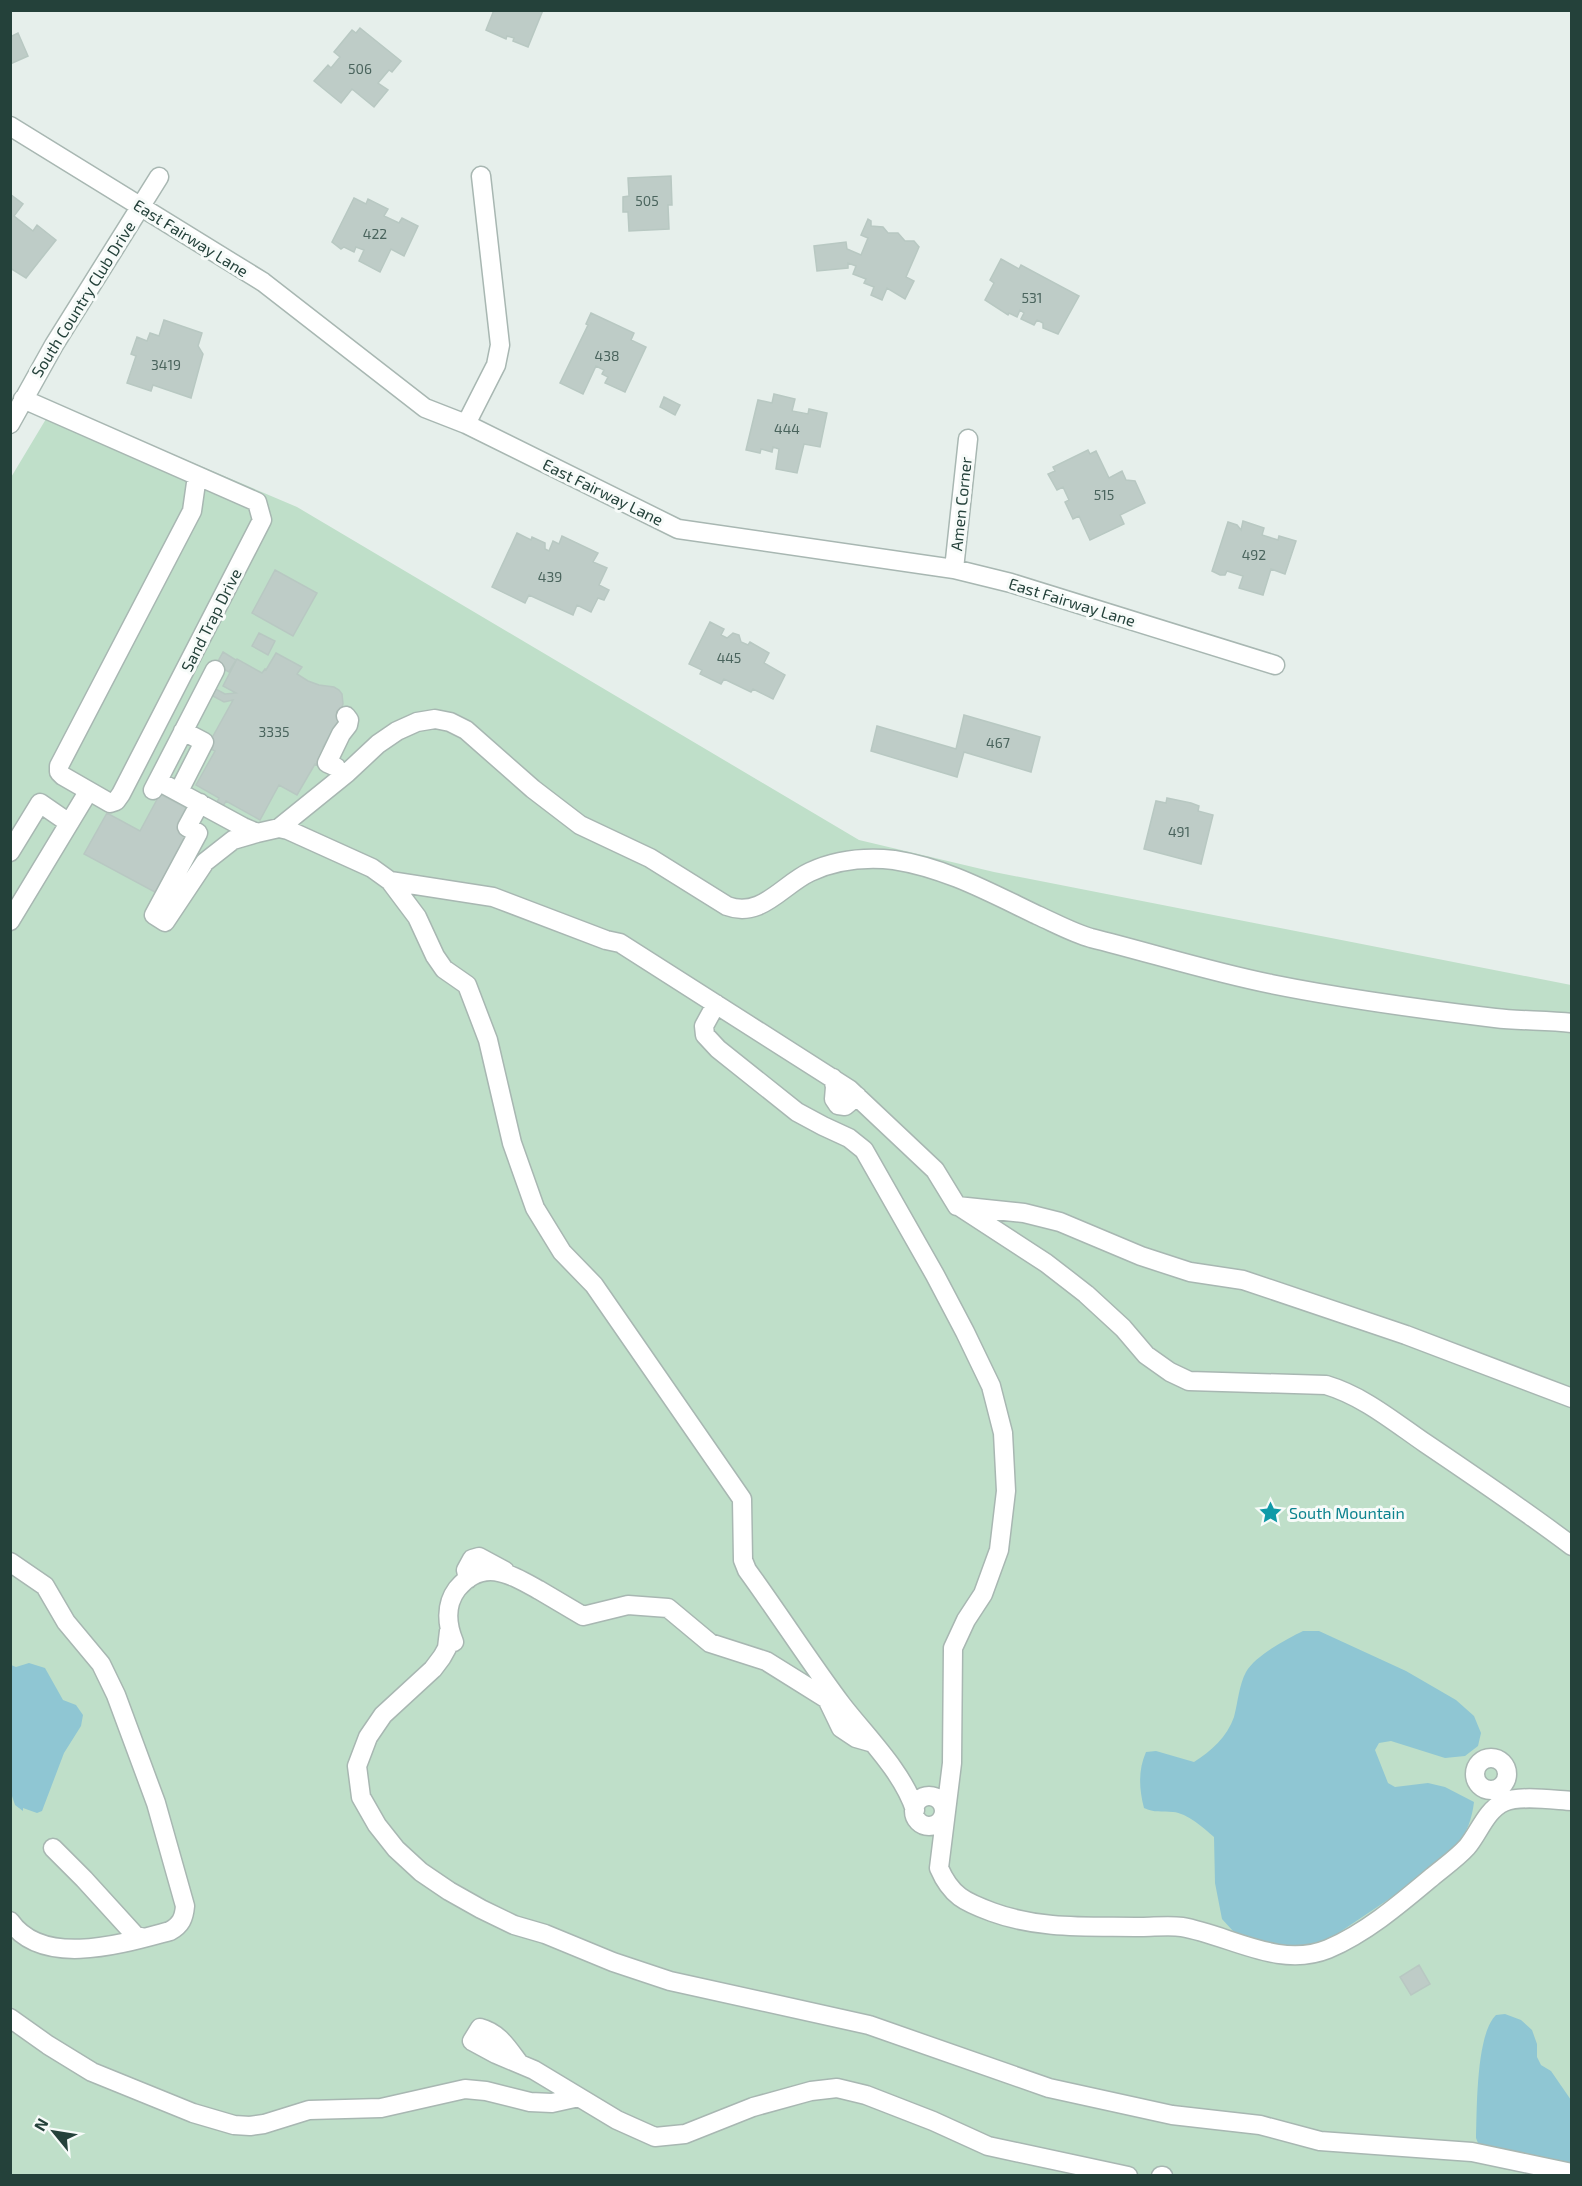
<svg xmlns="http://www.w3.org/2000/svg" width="1582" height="2186" font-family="'Exo 2',sans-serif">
  <rect width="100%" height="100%" fill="#e6efeb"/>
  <path fill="#bfdfc9" d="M55,404L297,507L859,840L994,872L1571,985V2175H11L10,479Z"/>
  <path fill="#8fc6d3" d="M1303,1631H1319L1406,1671L1456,1700L1474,1716L1481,1733L1478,1746L1465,1756L1445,1758L1391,1741L1379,1743L1375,1750L1388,1783L1395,1787L1428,1783L1445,1787L1474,1802C1472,1819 1467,1832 1457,1846L1401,1891L1331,1938L1307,1945L1283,1947L1258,1944L1233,1931L1222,1919L1215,1883L1214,1837C1204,1828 1187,1813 1173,1812C1162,1811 1154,1813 1144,1808C1139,1789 1138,1770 1146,1752L1156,1751L1194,1762C1211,1751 1227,1737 1234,1717C1238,1702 1239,1685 1246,1672C1256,1655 1287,1639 1303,1631Z
    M29,1663L45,1668L63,1700L76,1705L83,1715L81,1726L64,1753L42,1811L37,1813L23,1808V1811L15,1805L11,1793V1665L16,1667Z
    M1505,2014L1521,2020L1532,2030L1537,2044V2057L1541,2065L1551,2071L1571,2100V2167L1480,2148L1476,2138C1477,2109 1476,2034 1496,2015Z"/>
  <path fill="#beccc7" stroke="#b8c8c2" stroke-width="1.5" d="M494,10H543L528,47L513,41L514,38L507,36L506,39L486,30Z
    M360,28L401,61L392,72L389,70L378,83L388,90L374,107L352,89L341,103L314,81L328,65L331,68L340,57L334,52L352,30L356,33Z
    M18,33L28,56L10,64V37Z
    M671,176L672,205H668L669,229L629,231L628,212H623V197L629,196L628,178Z
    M10,194L23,204L14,216L33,231L37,225L56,240L26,278L10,268Z
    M354,198L366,204L368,199L388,209L384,216L399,223L402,218L418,226L404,256L391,249L380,272L359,261L364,250L356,247L354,252L344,247L341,249L332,242Z
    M868,219L871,221V226L883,227L888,233H898L905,241H914L919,247L906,277L914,281L905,299L887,288L882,300L871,295L874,287L864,283L866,279L853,274L856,266L848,263V268L817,271L814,246L846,242L847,249L861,255L868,238L861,235Z
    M1001,259L1019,269L1021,265L1079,296L1058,334L1043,328V323L1037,320L1034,325L1021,319L1024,313L1020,310L1017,317L1009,313L1008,315L985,300L994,283L990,280Z
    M591,313L634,333L631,340L646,347L625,392L605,383L608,377L602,374L604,370L596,366L583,394L560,383L588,325L586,324Z
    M164,320L202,333L198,346L203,354L191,398L153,385L151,391L127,383L136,356L131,354L137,337L147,341L150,333L159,336Z
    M774,394L795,399L792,411L808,414L809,409L827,413L820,447L804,444L797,473L776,469L779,449L773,447L772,452L761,449L760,453L746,450L758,400L772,403Z
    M664,397L680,405L675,415L660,407Z
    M1088,450L1090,454L1096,451L1109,478L1122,471L1126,480L1135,481L1145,503L1120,515L1124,524L1090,540L1079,516L1073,519L1065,502L1069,500L1063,487L1057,490L1048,474L1055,471L1053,467Z
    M1243,521L1264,528L1262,535L1278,540L1279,536L1296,541L1285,574L1271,569L1263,595L1239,588L1243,576L1227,571L1225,575H1220L1212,571L1228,522L1237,525L1241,530Z
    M517,533L531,540L532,537L545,543V549L549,551L553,541L559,544L562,536L598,553L593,562L607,568L599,585L609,590L604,600L598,598L591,612L577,605L573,615L529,595L525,603L492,587Z
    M275,570L317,593L293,636L252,613Z
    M710,622L724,629L721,635L727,638L733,633L739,635L741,642L748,645L750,642L769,653L764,663L785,675L773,699L753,689L751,692L724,679L721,684L700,674L702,670L689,664Z
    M259,633L275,641L268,655L252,646Z
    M223,652L236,660L229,672L216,665Z
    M276,653L302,667L297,674L308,681L319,685L334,687L339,690L342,694L343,704L339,715L341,716L323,747L331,751L322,767L315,764L297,795L279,785L260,820L226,801L221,810L215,806L219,798L196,785L215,751L207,747L233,700L224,702L209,694L212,687L225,694L236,693L223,686L237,659L262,673L265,669L266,670Z
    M964,715L1040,737L1031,772L964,752L957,777L871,751L877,726L956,749Z
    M160,794L194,812L187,859L166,898L84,854L107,813L140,831Z
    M1167,798L1191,803L1199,806L1198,811L1213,815L1201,864L1144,849L1156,801L1166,803Z
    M1419,1965L1430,1984L1411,1995L1400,1977Z"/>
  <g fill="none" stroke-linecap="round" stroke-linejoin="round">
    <defs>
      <path id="minor" d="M10,126L263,282L425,408L466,424L678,529L954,569L1011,583L1275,665
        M23,399L257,502L262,520L121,794L116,801L110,803L63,776L59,772V766L192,511L197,476
        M10,424L54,345L159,177
        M466,424L496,365L500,345L481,176
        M954,569L968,439
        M336,767L327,763L341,734L348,725L349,720L346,716
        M158,781L243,827L257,833L279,828L288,830L372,868L390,881L493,897L606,940L620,943L849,1089L935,1170L957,1206L1024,1213L1060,1222L1141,1256L1190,1272L1243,1280L1406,1335L1572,1398
        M153,790L215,670
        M179,791L204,742L183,731
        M200,803L187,827L198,833L154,915L165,922L205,862L233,840L257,833
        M279,828L347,773L378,744L397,731L417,722L435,719L450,722L466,730L533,789L580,825L650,858L727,906C761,919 782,885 810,872C836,860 866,857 894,860C946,868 991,893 1037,915C1055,923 1073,933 1091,938C1151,953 1211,972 1271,984C1345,999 1420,1009 1495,1018C1520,1021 1546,1020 1572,1023
        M10,852L40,803L69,823
        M390,881L417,917L435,956L444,969L467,985L488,1040L512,1143L535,1208L562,1252L594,1285L742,1499L743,1560L747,1570C779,1614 809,1661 842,1705C866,1736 903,1772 915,1810
        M10,921L88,792
        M716,1004L704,1026L705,1035L718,1049L797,1112L823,1126L849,1138L864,1150L935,1275L965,1332L991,1386L1003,1433L1006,1491L999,1550L983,1594L966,1620L953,1648L952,1763L939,1868C951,1896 965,1902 992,1912C1041,1930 1090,1926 1141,1927C1154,1927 1169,1925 1182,1927C1229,1935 1279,1969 1328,1949C1366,1933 1401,1903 1432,1877C1444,1867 1457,1858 1467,1847C1479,1833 1486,1810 1504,1802C1520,1795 1554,1800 1572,1801
        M833,1078L835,1087L834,1099L838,1105L845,1106L857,1096
        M960,1207L1046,1263L1086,1294L1123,1328L1146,1355L1170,1372L1189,1381L1326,1385C1363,1396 1393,1421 1425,1443C1474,1476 1524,1510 1572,1546
        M10,1562L45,1586L66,1622L101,1664L116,1695L156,1803L185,1906C184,1918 181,1925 170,1931C125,1943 43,1969 10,1921
        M468,1579L466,1570L472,1559L479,1557L505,1571
        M449,1631L447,1648L442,1657L433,1669L383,1715L368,1737L357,1766L361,1797L377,1825L396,1849L421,1872L449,1891L481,1909L514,1925L545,1934L613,1962L670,1981L869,2025L1049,2088L1172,2115L1260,2125L1320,2141L1472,2152L1572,2173
        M454,1642C447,1625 445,1605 457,1589C483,1557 510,1574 539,1590C554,1599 568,1607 583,1616L628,1605L668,1608L710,1643L766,1661L827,1699L841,1728L856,1738L870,1742
        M1475 1774a16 16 0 1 1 32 0a16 16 0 1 1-32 0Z
        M914 1811a15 15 0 1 1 30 0a15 15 0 1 1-30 0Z
        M53,1848L84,1879L135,1935L143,1938
        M10,2018L48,2045L92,2072L193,2113L234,2125L250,2126L264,2124L309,2110L381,2108L465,2089L486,2091L530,2102L552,2103L579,2097
        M519,2063C507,2047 499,2033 480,2028L472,2041L496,2054L534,2070L617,2120L655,2137L685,2134L753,2107L811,2091L837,2088L866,2095L933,2121L988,2146L1128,2176
        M1161,2176H1163"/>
    </defs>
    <use href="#minor" stroke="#a8b7b2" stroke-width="21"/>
    <use href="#minor" stroke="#fff" stroke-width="18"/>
  </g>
  <defs>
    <symbol id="sight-bare" viewBox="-9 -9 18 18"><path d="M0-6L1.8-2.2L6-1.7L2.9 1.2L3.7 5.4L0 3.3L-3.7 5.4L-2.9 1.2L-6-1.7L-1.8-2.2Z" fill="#0f9aa8" stroke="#f7fbf9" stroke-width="2.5" paint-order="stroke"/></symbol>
  </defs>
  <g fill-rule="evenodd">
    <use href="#sight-bare" x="1254" y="1496" width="33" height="33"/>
  </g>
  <g text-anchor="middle" stroke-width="6" stroke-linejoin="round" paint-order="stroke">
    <g font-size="14" fill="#4a645d">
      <text x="360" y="74">506</text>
      <text x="647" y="206">505</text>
      <text x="375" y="239">422</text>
      <text x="1032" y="303">531</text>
      <text x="607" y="361">438</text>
      <text x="166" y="370">3419</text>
      <text x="787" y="434">444</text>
      <text x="1104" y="500">515</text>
      <text x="1254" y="560">492</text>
      <text x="550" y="582">439</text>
      <text x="729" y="663">445</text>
      <text x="274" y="737">3335</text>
      <text x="998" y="748">467</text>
      <text x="1179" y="837">491</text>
    </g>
    <g font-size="16" fill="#24413a" stroke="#f7fbf9">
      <text transform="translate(191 238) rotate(32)" y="6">East Fairway Lane</text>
      <text transform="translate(83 299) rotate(-58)" y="6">South Country Club Drive</text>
      <text transform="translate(603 492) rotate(26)" y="6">East Fairway Lane</text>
      <text transform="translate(961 504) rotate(-84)" y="6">Amen Corner</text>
      <text transform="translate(1072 602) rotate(17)" y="6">East Fairway Lane</text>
      <text transform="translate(211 620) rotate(-63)" y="6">Sand Trap Drive</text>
    </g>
    <g font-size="16" fill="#0d838f" stroke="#f7fbf9" text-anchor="start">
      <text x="1289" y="1519">South Mountain</text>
    </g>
  </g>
  <rect width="1582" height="2186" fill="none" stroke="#24413a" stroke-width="24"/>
  <g transform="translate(54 2132) rotate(300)" stroke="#f7fbf9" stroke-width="4.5" paint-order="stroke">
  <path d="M0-4.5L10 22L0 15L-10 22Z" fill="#24413a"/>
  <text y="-9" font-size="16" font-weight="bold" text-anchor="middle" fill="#24413a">N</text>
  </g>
</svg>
